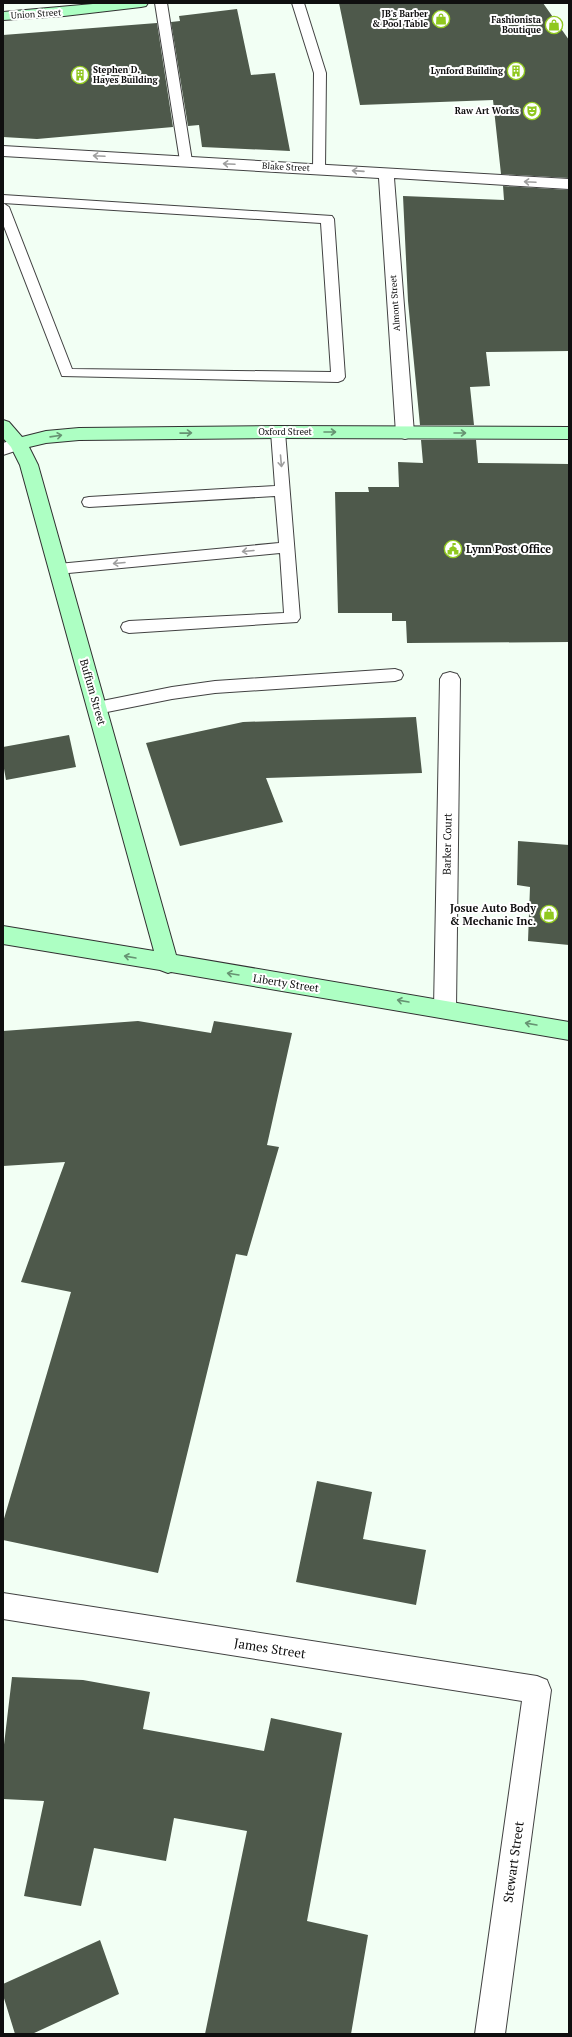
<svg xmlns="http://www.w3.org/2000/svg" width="572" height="2037" font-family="'PT Serif',serif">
  <rect width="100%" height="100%" fill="#f2fff4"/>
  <path fill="#4e594b" d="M339,3H543L569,40V178L501,174L493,100L360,105Z
    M237,9L251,75L275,73L290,151L202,147L199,125L188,126L171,22L180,21L179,16Z
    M157,23L173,127L37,139L3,137V35Z
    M503,186L569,190V351L486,352L490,386L470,387L474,425H420L408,301L403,196L504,200Z
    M421,440H476L478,463L569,464V642L407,643L406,621H392V613H338L335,492H369L368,487H399L398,462L423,463Z
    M416,717L422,773L266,778L283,822L180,846L146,743L243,722Z
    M69,735L76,767L6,780L3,763V747Z
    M518,841L569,845V945L528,941L530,887L517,885Z
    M138,1021L211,1033L214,1021L292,1033L267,1145L279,1147L247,1256L236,1254L158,1573L3,1540V1522L71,1292L21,1282L65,1162L3,1166V1031Z
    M317,1481L372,1492L363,1539L426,1550L416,1605L296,1582Z
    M12,1677L83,1680L150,1692L143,1729L264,1751L271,1718L342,1733L307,1921L368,1935L351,2034H205L247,1831L174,1818L166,1861L94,1848L81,1906L24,1896L44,1801L3,1799V1753Z
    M100,1940L119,1994L32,2034H15L3,1995V1984Z"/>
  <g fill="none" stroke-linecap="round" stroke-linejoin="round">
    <defs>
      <path id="service" d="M155,3H167L192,161L186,165L180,161Z
        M292,3H304L326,73L325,169L319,173L313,169L314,73Z
        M3,195L332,216L334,219L345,377L343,380L338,382L62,376L3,224V203L9,207L72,369L331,372L321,223L3,203Z
        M278,427L283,429L285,432L300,618L297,622L129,633L123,631L121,627L123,623L129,621L284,613L280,553L58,574L53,573L50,569L53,565L58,564L279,543L275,496L89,507L84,506L82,502L84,498L89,497L275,486L271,432L273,429Z
        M395,669L401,671L403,675L401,679L395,681L215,693L172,699L97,714L91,712L89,708L91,704L97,702L172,687L215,681Z"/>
      <path id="minor" d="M3,146L569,179V189L394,178L414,433L411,437L405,439L399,437L396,433L379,178L3,156Z
        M18,438L24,440L27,444L24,448L3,455V443Z
        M450,672L457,674L460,679L456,1009L453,1015L445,1018L437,1015L434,1009L440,679L443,674Z
        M3,1593L537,1676L547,1680L551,1690L505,2034H475L522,1701L3,1619Z"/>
      <path id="secondary" d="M104,3H148L146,6L141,7L64,16L3,20V12Z
        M3,420L9,422L22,437L46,431L79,428L278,426L569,427V439L278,438L79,440L46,443L29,447L38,465L176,955L569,1022V1040L171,972L168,973L160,970L3,944V926L154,951L20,465L11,447L3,438Z"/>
    </defs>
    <use href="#service" stroke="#424242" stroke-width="2"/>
    <use href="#minor" stroke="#424242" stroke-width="2"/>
    <use href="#secondary" stroke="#313131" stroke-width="2"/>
    <use href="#service" fill="#fff" fill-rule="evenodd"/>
    <use href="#minor" fill="#fff" fill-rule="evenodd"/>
    <use href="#secondary" fill="#adffc3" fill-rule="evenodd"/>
  </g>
  <defs><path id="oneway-shaft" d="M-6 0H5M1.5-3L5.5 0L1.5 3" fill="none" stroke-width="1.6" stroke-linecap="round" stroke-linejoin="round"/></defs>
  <g stroke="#9f9f9f">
    <use href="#oneway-shaft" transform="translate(99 156) rotate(-177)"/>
    <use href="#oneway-shaft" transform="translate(229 164) rotate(-177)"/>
    <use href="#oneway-shaft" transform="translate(358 171) rotate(-176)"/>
    <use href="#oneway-shaft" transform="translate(530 182) rotate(-177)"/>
    <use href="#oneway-shaft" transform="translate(281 461) rotate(85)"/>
    <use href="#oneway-shaft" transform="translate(248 551) rotate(175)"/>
    <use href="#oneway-shaft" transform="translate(119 563) rotate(175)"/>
  </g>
  <g stroke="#669372">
    <use href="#oneway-shaft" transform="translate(330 432)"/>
    <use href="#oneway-shaft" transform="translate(186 433) rotate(-1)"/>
    <use href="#oneway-shaft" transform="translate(460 433)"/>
    <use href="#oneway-shaft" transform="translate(56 436) rotate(-8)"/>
    <use href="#oneway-shaft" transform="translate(130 957) rotate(-170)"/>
    <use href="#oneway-shaft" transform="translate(233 974) rotate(-171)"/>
    <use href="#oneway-shaft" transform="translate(403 1001) rotate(-170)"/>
    <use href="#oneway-shaft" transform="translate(531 1024) rotate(-170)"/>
  </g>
  <defs>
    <symbol id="shop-ring" viewBox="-11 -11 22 22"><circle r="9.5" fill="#fff" stroke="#90c81f" stroke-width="1.5"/><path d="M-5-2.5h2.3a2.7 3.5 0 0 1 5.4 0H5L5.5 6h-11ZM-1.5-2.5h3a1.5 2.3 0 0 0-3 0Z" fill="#90c81f"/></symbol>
    <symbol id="building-ring" viewBox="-11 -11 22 22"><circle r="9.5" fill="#fff" stroke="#90c81f" stroke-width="1.5"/><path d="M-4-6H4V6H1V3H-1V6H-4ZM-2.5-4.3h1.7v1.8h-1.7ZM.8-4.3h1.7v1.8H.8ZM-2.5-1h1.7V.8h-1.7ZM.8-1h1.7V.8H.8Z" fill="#90c81f"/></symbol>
    <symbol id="theatre-ring" viewBox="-11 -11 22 22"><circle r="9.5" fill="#fff" stroke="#90c81f" stroke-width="1.5"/><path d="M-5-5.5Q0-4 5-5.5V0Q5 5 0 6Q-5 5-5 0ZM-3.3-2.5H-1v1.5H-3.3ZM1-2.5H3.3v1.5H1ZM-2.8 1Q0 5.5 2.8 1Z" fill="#90c81f"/></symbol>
    <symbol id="civic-ring" viewBox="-11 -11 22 22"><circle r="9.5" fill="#fff" stroke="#90c81f" stroke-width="1.5"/><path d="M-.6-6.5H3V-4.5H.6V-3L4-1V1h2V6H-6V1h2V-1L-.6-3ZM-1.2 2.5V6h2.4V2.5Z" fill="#90c81f"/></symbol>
  </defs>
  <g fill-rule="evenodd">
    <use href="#shop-ring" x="431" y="9" width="20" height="20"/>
    <use href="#shop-ring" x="544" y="15" width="20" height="20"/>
    <use href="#building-ring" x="506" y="61" width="20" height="20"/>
    <use href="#building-ring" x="70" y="65" width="20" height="20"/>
    <use href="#theatre-ring" x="522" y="101" width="20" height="20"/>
    <use href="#civic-ring" x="443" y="539" width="20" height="20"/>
    <use href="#shop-ring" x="539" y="904" width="20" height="20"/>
  </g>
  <g text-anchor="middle" stroke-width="4" stroke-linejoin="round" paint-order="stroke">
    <g font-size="9" fill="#0f0f0f" stroke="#fff">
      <text transform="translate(36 14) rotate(-4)" y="3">Union Street</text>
      <text transform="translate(286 167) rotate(3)" y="3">Blake Street</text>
      <text transform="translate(395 303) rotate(-94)" y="3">Almont Street</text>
      <text x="285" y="435">Oxford Street</text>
    </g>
    <g font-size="9" font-weight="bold" fill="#0f0f0f" stroke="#fff" text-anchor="end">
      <text x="428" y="17">JB's Barber<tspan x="428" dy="10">&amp; Pool Table</tspan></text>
      <text x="541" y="23">Fashionista<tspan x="541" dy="10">Boutique</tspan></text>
      <text x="93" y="73" text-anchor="start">Stephen D.<tspan x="93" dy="10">Hayes Building</tspan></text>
      <text x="503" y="74">Lynford Building</text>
      <text x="519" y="114">Raw Art Works</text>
    </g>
    <g font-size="11" font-weight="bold" fill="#0f0f0f" stroke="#fff" text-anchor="start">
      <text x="466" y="553">Lynn Post Office</text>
      <text x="536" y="912" text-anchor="end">Josue Auto Body<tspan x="536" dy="13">&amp; Mechanic Inc.</tspan></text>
    </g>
    <g font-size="11" fill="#0f0f0f" stroke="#fff">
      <text transform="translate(93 692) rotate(74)" y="4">Buffum Street</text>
      <text transform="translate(447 844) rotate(-89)" y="4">Barker Court</text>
      <text transform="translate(286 983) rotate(9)" y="4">Liberty Street</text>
    </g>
    <g font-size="13" fill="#0f0f0f" stroke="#fff">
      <text transform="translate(270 1648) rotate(9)" y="5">James Street</text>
      <text transform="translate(513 1862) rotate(-82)" y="5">Stewart Street</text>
    </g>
  </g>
  <rect width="572" height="2037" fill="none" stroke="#0f0f0f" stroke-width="8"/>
</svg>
